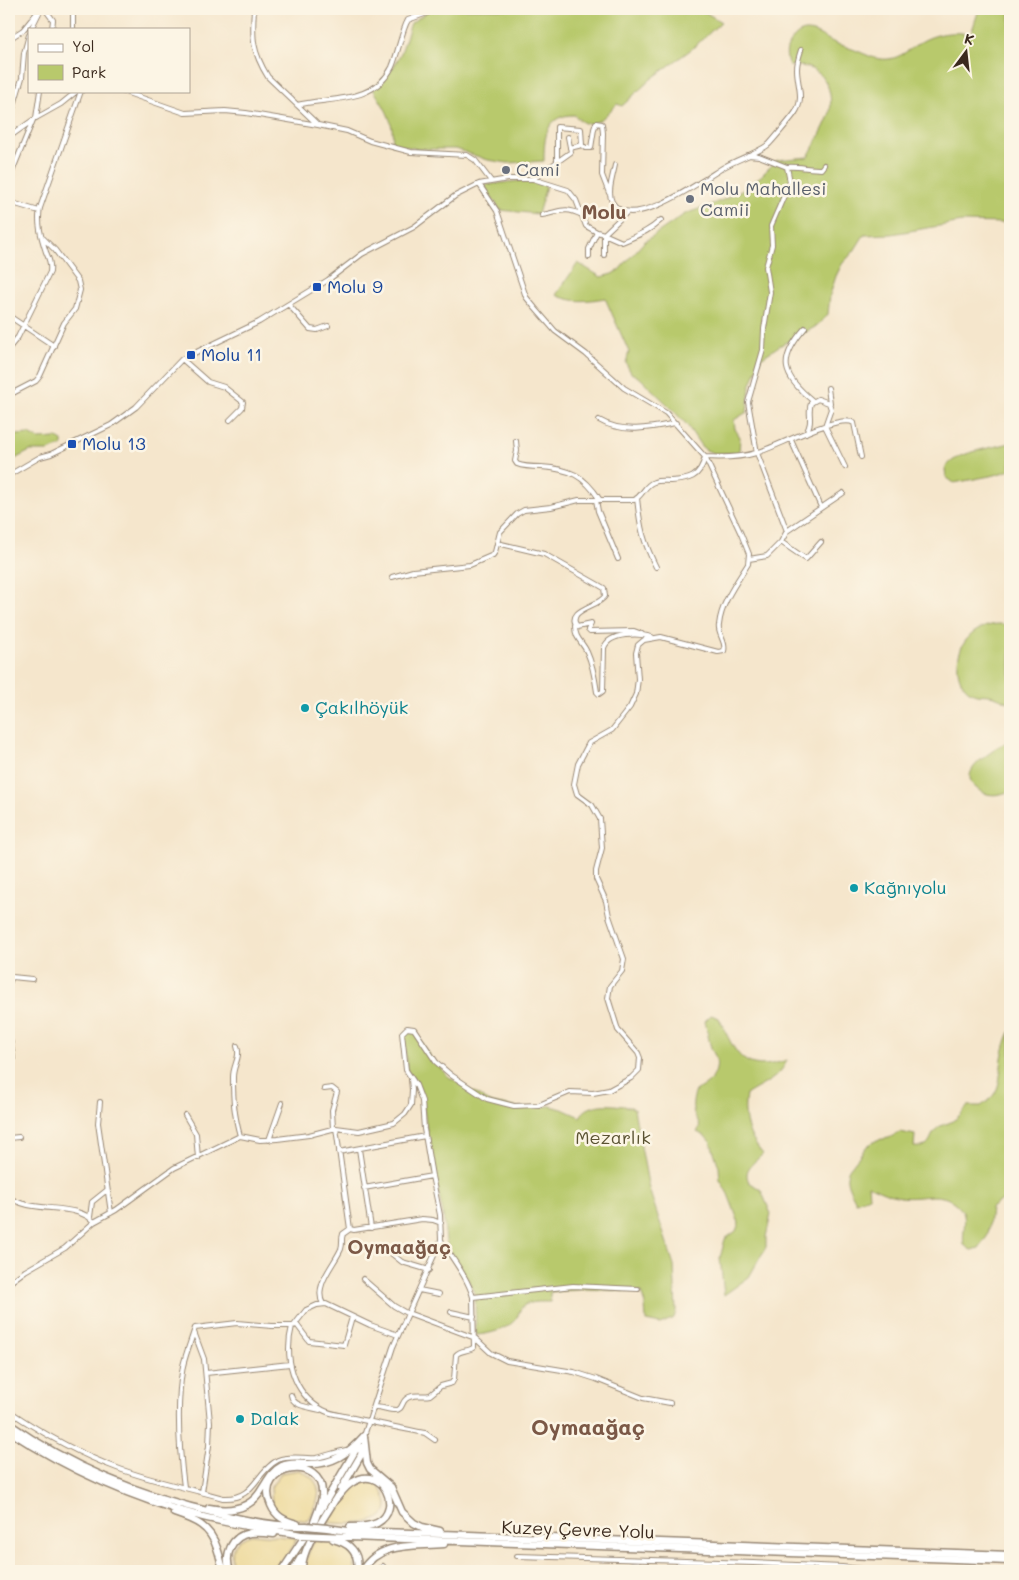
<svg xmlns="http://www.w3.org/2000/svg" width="1019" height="1580" font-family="Mali,sans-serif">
  <rect width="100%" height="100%" fill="#fcf5e5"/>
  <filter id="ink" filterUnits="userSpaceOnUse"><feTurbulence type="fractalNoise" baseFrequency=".02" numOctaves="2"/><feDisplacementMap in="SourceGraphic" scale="10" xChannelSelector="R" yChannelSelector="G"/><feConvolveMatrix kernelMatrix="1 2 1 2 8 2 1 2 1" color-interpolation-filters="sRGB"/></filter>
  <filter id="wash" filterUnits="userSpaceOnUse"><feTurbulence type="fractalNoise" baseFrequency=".0096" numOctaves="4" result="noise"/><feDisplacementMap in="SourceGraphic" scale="20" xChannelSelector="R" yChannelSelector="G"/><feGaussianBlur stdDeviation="1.12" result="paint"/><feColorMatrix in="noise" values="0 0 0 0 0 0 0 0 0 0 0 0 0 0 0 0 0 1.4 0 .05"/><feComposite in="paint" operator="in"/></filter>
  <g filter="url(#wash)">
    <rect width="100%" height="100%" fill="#f5e6cc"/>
    <path fill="#b8c96c" stroke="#7a7a45" d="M431,9H700L721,22L693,48L651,79L622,106L617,104C605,116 590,135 575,115C545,114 544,139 544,161L508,163L488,160L456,149H419L392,144C395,121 385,108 373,89L393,68L401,53L411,23Z
      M979,9H1010V191L1005,223L962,222L892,234L864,235L854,251L842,264L836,276L830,295L828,314L825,318L815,327L779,346L761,358L750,387L747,412L734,420L735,429L740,437L739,453H713L706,450L701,446L687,425L669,406L640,378L631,373L626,363L629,352L605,298C587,301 573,303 556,295L578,263L601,277L612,274L619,270L644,242L685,214L723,200L743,189L761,176L777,160L808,157C813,147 828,122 830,112C834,84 820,63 789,66C786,58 785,51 789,44C804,20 818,35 835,43C839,45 845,46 849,48C863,52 874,61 889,59C902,57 909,49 919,43C935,33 953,31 971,34Z
      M527,180L546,186L538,214L500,210L484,185Z
      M29,434L39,439L57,438L62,441V446L48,451H30L9,462V440L17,435Z
      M1010,443V470L995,475L954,483L946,477L945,469C953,452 993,448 1010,443Z
      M998,624L1010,625V702H1008C1003,700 998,697 994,696C985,693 977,697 968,690C962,685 959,678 958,670C956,644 973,626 998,624Z
      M1010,739V791C1000,795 990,797 980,791C950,771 996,751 1010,739Z
      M711,1015L719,1018C736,1054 742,1075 787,1060C779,1080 762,1084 746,1095C742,1117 748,1137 763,1154C755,1162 742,1169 749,1182L761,1190L771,1214L766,1237V1247L749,1277L724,1295L720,1258L725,1239L736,1231L739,1223L728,1194L720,1180L719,1167L711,1143L705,1136L697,1132C704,1123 694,1119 693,1110C692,1103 694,1096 696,1090C709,1086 719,1074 716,1059C715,1054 711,1050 710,1044C708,1037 707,1029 705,1021Z
      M412,1031L416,1034L432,1060L449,1077L491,1103L520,1108L551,1106L562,1109L580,1117C589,1100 615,1105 631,1107L634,1109L649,1189L674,1265L676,1311L674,1318L660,1324L646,1321L645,1304L641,1292L587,1289L550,1292V1302C542,1302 530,1301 523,1306C519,1309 519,1315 516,1319C507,1330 489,1334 476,1335L475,1295L467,1278L450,1252L446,1241L443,1214L430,1153L422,1094L416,1082L407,1071L404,1037L407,1032Z
      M1010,1032V1200L1000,1201L991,1208L988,1235L979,1248L971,1250L964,1245C962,1236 966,1225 964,1215C963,1211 960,1208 957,1205C941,1189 921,1200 901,1197C889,1195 879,1190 868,1185L869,1197L856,1202C851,1191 843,1181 849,1169L867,1146L877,1140L889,1138L900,1132L915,1135L914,1147C934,1149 928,1134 939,1127C943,1124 947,1124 951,1122C958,1118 963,1112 968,1106H981C1002,1093 999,1080 1002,1058C1004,1049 1006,1040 1010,1032Z"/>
    <path fill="#eeda9e" stroke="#94825e" d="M299,1470C327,1483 320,1499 308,1521L284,1517L272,1505L271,1487L281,1473Z
      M360,1480L377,1483C410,1528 352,1525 324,1522C334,1506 343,1491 360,1480Z
      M253,1534L297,1538L281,1567L276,1571H232C230,1549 231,1542 253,1534Z
      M314,1540L344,1544L354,1555L355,1571H303V1567Z"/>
  </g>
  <g filter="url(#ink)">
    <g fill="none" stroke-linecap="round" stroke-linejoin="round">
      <defs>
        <path id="minor" d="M45,9L53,20L52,29
          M73,9V29
          M254,9C252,38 252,51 268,77L316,123
          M31,29L40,11
          M9,39L23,30L40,9
          M122,91L185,113L225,111L246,113L318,125L347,131L370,141L411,152L467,155L475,160L491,181
          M297,105C330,97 374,104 392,67C398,53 402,30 408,20L438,9
          M36,118L61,104L77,91
          M36,118L40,91
          M9,122L22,78L24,53L29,35
          M9,137L33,120
          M570,148L582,145L586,148H591L594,129L596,123L602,124L603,133L602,175L609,193
          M748,155L759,156L787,167L790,182L771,226L772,245L766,267L770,292L764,329L763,350L748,402L757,453L787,531
          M557,162V127L581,129L582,145
          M615,165C613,176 607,192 612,202C630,234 704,179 724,167C738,159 755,154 768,145C770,144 793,116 795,113C805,98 797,85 797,69C797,63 799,56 801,50
          M787,167C798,166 809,169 821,169L824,165
          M9,179L33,120
          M533,179L571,152L568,137
          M9,202L39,211
          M542,215C560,212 564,206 582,215
          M604,255V234L622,242C638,235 648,232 661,220
          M589,257V249L597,232
          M289,305L310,329L317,330L328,326
          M9,316L54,346
          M805,328C777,360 782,376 813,401
          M9,348L18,337L50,272C51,264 49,259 46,252C41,237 37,223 40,208L81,91
          M182,359L208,382L224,387L243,402L242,408L230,420
          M828,388L830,403
          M9,395L36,381L40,376L64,323L75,309L80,290L78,281L55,250L43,238
          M599,420C622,434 651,428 676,423
          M806,433C814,420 807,414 811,403L818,399L829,403L831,409L825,426L845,467
          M791,440L821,507
          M516,441L517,451L515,461L517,464C524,467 533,467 541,467C570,469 584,475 600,500
          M9,475L40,457L51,454L111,425L136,407L182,359L259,322L328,280L362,254L414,227L455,196L479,184L508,179H533L568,190L576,200L586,226L597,232L604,234L626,213
          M637,498C640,527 643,541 656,567
          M596,500L598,511L618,559
          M781,542L806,559L821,542
          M497,543L544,554L604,588L605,596C599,607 565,609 577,627L591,624L588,630L590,632L634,631L642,634
          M749,559L767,556L781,542L787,531L843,493
          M392,577L413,571L470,565L493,555L495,552L500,532L517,514L524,510L551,507L579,500H634C643,496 644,485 654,482C659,480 664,481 670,481C689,480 700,478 705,457C723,458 739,458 756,453C775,448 839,413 854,423L861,457
          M575,626C575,639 582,641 587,652C593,665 595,678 597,692L599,694L603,691L604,648C609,632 640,633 652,637
          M9,983L12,977L32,979
          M9,1034C11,1047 17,1066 9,1078
          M237,1046C241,1058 233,1065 233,1077C233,1100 234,1114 240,1136
          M324,1089L332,1088L337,1092L332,1110L333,1129
          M100,1102L98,1123L111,1213
          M185,1115L196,1134L198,1158
          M336,1128L350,1229L354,1230L422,1219L433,1220L441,1223
          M9,1138L19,1137
          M269,1140L282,1103
          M359,1149L371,1228
          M339,1152L425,1136
          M364,1188L432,1176
          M9,1197C31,1214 78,1202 94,1222
          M90,1217L92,1202L107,1190
          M392,1254L402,1262L429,1270
          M363,1279L394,1306L408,1314
          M9,1283L25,1271L65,1248L94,1222L116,1210L174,1168L240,1136L260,1140L277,1139L309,1135L336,1128L359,1131L394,1123L405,1114L411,1105L412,1090L411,1079
          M419,1290L439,1294
          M473,1297L573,1286L638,1289
          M323,1304C313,1286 334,1265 341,1249C343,1244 341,1239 343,1234L350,1229
          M451,1312L474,1317
          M408,1313L475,1338L491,1353L507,1361L574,1372L596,1379L643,1398L670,1403
          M352,1317L344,1345L309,1341L297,1325L292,1326C284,1357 292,1393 323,1410C330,1414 341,1415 349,1417C374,1423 400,1428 425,1433L435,1440
          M295,1324L306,1310L317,1305L326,1304L370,1325L398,1335
          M194,1332L204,1359L210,1422L209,1446L202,1492
          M206,1373L290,1364
          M291,1395C293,1407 310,1407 320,1410
          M375,1407C382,1407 388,1410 395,1410C403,1410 401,1403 406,1399C413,1393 422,1397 430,1395L441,1386L452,1383L454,1379L456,1355C461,1349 469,1352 474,1347L473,1297C467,1276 452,1259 441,1240
          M9,1411C42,1433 79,1454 117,1468C151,1481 188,1488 223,1498C255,1500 255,1472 278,1460C290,1455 304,1459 316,1458C326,1456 336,1452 346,1450
          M364,1436L393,1347L441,1240L440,1215L432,1176L424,1129L422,1101L416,1085L406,1070L402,1033L407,1028L414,1029L436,1062L451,1075L487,1099L514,1106L539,1105L570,1092L593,1093L609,1090L631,1078L639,1070L640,1058L638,1053L618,1030L608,998L610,986L622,971L624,959L609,916L606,901L596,879V871L602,848L600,819L592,805L577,794L574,784L578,764L589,743L612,730L630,707L636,694L638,679L636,653L638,645L644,640L661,637L718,652L724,651C727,642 717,634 719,625C721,603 737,582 748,564L749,554L741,534L705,457L666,413L624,388L586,354L555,331L535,308L526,297L497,211L479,184
          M184,1487C179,1449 176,1404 183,1366C186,1353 191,1341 195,1328L237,1323L272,1326H292
          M517,1556L753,1563L842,1567L880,1571
          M378,1571L383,1566"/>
        <path id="trunk" d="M9,1424C72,1468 145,1497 219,1514C247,1521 277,1527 306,1526
          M9,1431C69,1470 134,1499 203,1517C235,1525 268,1529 301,1535
          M364,1436L367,1463L370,1469L391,1487L402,1512L414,1523L422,1527L440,1531
          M341,1489L361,1455L362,1447
          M334,1501C340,1495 345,1486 353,1482C382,1464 404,1509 377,1523C369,1527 359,1527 350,1527
          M209,1508C230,1512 251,1509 262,1489C268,1480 272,1471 282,1466C291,1462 299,1464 308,1464C332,1465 349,1453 364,1436
          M320,1511L358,1446
          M174,1513C195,1520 210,1526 217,1548C220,1556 221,1564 224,1571
          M297,1524C285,1521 276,1517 271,1505C253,1465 325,1453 322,1496C321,1505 317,1514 314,1522
          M327,1528L348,1531L442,1534L1010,1555
          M322,1536L1010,1561
          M333,1539C350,1543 360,1553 357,1571
          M230,1571C224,1555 231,1536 250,1533C258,1532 266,1533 274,1534
          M282,1571L313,1524
          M293,1571L301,1557
          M302,1571C300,1550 325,1517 336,1498
          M362,1571C379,1541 414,1547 444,1544"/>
      </defs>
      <use href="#minor" stroke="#988875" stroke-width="6"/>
      <use href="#trunk" stroke="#988875" stroke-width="9"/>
      <use href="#minor" stroke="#fff" stroke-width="4"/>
      <use href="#trunk" stroke="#fff" stroke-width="6"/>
      <defs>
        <path id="trunk-bridge" d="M306,1526L327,1528
          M301,1535L322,1536"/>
      </defs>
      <use href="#trunk-bridge" stroke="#988875" stroke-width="9" stroke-linecap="butt"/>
      <use href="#trunk-bridge" stroke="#fff" stroke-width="6"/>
    </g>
  </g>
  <g fill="#6b7280" stroke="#fcf5e5" stroke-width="2">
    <circle cx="506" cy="170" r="5"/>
    <circle cx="690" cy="199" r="5"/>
  </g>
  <g fill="#1a4fb4" stroke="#fcf5e5" stroke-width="2">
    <rect x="312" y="282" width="10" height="10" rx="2.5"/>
    <rect x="186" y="350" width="10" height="10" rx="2.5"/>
    <rect x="67" y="439" width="10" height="10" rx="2.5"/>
  </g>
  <g fill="#0f9aa8" stroke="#fcf5e5" stroke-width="2">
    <circle cx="305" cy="708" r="5"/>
    <circle cx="854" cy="888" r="5"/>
    <circle cx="240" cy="1419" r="5"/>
  </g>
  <g text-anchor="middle" stroke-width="5" stroke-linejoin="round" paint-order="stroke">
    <g font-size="18" fill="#5b616d" stroke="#fcf5e5" text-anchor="start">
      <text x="516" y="176">Cami</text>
      <text x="700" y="195">Molu Mahallesi<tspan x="700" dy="21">Camii</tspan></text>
    </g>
    <g font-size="18" fill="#164399" stroke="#fcf5e5" text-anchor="start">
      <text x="327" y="293">Molu 9</text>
      <text x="201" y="361">Molu 11</text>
      <text x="82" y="450">Molu 13</text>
    </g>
    <g font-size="18" fill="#0d838f" stroke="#fcf5e5" text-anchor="start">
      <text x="315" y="714">Çakılhöyük</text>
      <text x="864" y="894">Kağnıyolu</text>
      <text x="250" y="1425">Dalak</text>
    </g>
    <g font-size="18" fill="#5a5232" stroke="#fcf5e5">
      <text x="613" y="1144">Mezarlık</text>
    </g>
    <g font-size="18" fill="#3b2a1e" stroke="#fcf5e5">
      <text transform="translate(578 1530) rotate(2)" y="6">Kuzey Çevre Yolu</text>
    </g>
    <g font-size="20" font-weight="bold" fill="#7b5846" stroke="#fcf5e5">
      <text x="604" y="219">Molu</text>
      <text x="399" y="1254">Oymaağaç</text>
    </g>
    <g font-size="22" font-weight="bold" fill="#7b5846" stroke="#fcf5e5">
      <text x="588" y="1435">Oymaağaç</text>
    </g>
  </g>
  <rect width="1019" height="1580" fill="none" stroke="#fcf5e5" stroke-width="30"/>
  <rect x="28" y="28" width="162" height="65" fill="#fcf5e5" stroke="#afa495"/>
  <rect x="38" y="44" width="25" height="8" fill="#ffffff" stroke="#afa495"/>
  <text x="72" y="52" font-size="15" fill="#3b2a1e">Yol</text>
  <rect x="38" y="65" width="25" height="15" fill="#b8c96c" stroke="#afa495"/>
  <text x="72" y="78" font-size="15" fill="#3b2a1e">Park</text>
  <g transform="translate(966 52) rotate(15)" stroke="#fcf5e5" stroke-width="4" paint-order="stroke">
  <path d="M0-4L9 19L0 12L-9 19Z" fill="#3b2a1e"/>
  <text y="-8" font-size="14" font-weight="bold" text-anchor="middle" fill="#3b2a1e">K</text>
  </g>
</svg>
